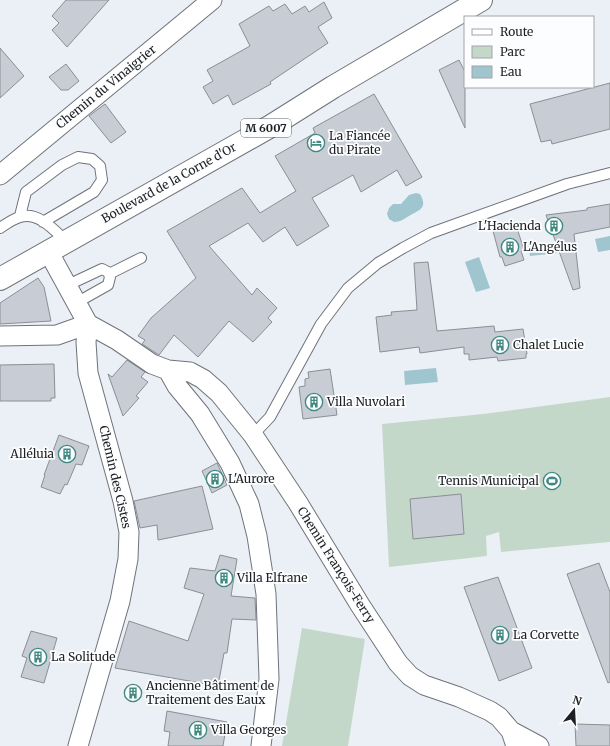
<svg xmlns="http://www.w3.org/2000/svg" width="610" height="746" font-family="Merriweather,serif">
  <rect width="100%" height="100%" fill="#ebf0f7"/>
  <path fill="#c4d8ca" d="M610,397V542L501,552L499,532L486,536L487,556L389,567L382,424L483,414Z
    M302,628L365,639L348,746H282Z"/>
  <path fill="#9fc5ce" d="M416,193L420,194C428,208 420,210 409,216C404,219 400,222 394,222L389,219L387,214L389,208L393,204H401L409,195Z
    M610,236V250L598,252L595,239Z
    M535,240L537,245L556,243L558,253L530,256L527,241Z
    M479,257L490,288L476,292L465,262Z
    M436,368L438,382L405,385L404,371Z"/>
  <path fill="#c8ccd4" stroke="#8a8e95" d="M66,0H109L67,47L52,30L59,23L52,16Z
    M324,2L332,18L318,27L328,43L270,82L271,84L233,105L228,95L213,104L203,87L213,81L207,70L250,46L239,24L269,6L273,11L285,4L292,14L305,6L309,12Z
    M0,48L24,76L0,98Z
    M459,60L465,72V128L439,70Z
    M66,64L79,81L68,90H61L49,77Z
    M610,83V129L552,144L551,140L541,142L530,104Z
    M374,94L422,177L406,186L397,170L361,192L353,175L312,198L329,226L297,246L285,227L263,242L248,223L209,246L252,295L257,288L277,308L268,318L272,322L253,342L229,321L198,357L174,335L159,355L142,344L145,340L138,336L151,318L196,278L167,231L242,188L260,213L296,191L275,156L315,133L313,128Z
    M105,104L126,132L111,143L89,116Z
    M610,204V227L574,234L580,288L573,290L546,215L587,210V208Z
    M516,225L524,250L521,251L524,260L505,266L502,257H500L493,231Z
    M428,262L437,331L494,326L495,332L523,329L527,354H526V358L498,361L497,357L469,360V354H464V347L420,353L419,347L380,352L376,317L392,315L391,312L417,310L414,263Z
    M38,278L44,287L51,321L0,324V303Z
    M127,360L145,372L141,377L148,382L136,396L139,398L123,416L108,374L112,377Z
    M54,364L55,398H51V401H0V365Z
    M330,369L337,415L303,419L299,387L305,386V379L309,378L308,372Z
    M59,435L89,446L82,465L76,464L67,485L65,484L60,494L41,487L45,475H44Z
    M217,463L227,485L212,493L202,471Z
    M202,486L213,529L158,540L157,525L140,528L134,501Z
    M461,494L464,534L413,539L410,499Z
    M220,555L237,559L231,596L255,598L256,620L232,619L227,653H224L218,686L115,668L129,621L188,641L204,594L184,588L190,568L215,571Z
    M599,563L610,592V682L608,683L567,574Z
    M498,577L532,668L499,681L464,587Z
    M31,631L57,638L44,683L21,677L27,658L22,656Z
    M167,711L227,722L223,746H168L170,732L164,731Z
    M575,724L610,725V746H576Z"/>
  <g fill="none" stroke-linecap="round" stroke-linejoin="round">
    <defs>
      <path id="lane" d="M20,216L26,192L62,165L78,157L92,159L100,166L102,180L94,192L43,222
        M0,228C6,224 13,219 20,217C38,211 54,230 66,241
        M109,274L141,258
        M68,285L102,269L108,272L110,277L108,285L76,303
        M253,435L270,417L321,324L348,288L378,263L403,248L431,233L567,184L610,173"/>
      <path id="street" d="M0,175L212,0
        M48,251L88,324L117,340L152,364L168,370L190,372L203,379L219,393L253,435L298,503L360,605L398,663L410,676L424,685L459,697L490,711L499,717L511,731L516,746
        M0,336L57,335L88,324
        M168,370L177,386L200,414L230,463L249,504L257,536L266,594L269,679L261,746
        M511,731L539,746
        M78,746L120,601L128,559L129,532L123,501L88,373L86,342L88,324"/>
      <path id="primary" d="M0,279L271,126L333,87L481,0"/>
    </defs>
    <use href="#lane" stroke="#6f737a" stroke-width="12"/>
    <use href="#street" stroke="#6f737a" stroke-width="21"/>
    <use href="#primary" stroke="#6f737a" stroke-width="24"/>
    <use href="#lane" stroke="#fff" stroke-width="10"/>
    <use href="#street" stroke="#fff" stroke-width="19"/>
    <use href="#primary" stroke="#fff" stroke-width="22"/>
  </g>
  <defs>
    <symbol id="hotel-ring" viewBox="-11 -11 22 22"><circle r="9.5" fill="#fcfdfe" stroke="#428983" stroke-width="1.5"/><path d="M-6-4.5h1.5V1H6V5H4.5V3h-9V5H-6ZM-4 0a1.8 1.8 0 1 1 3.6 0ZM.5 0V-2.5h3Q6-2.5 6 0Z" fill="#428983"/></symbol>
    <symbol id="building-ring" viewBox="-11 -11 22 22"><circle r="9.5" fill="#fcfdfe" stroke="#428983" stroke-width="1.5"/><path d="M-4-6H4V6H1V3H-1V6H-4ZM-2.5-4.3h1.7v1.8h-1.7ZM.8-4.3h1.7v1.8H.8ZM-2.5-1h1.7V.8h-1.7ZM.8-1h1.7V.8H.8Z" fill="#428983"/></symbol>
    <symbol id="stadium-ring" viewBox="-11 -11 22 22"><circle r="9.5" fill="#fcfdfe" stroke="#428983" stroke-width="1.5"/><path d="M0-5a6.5 5 0 1 0 0 10a6.5 5 0 1 0 0-10ZM-3.5-1.8h7v3.6h-7Z" fill="#428983"/></symbol>
  </defs>
  <g fill-rule="evenodd">
    <use href="#hotel-ring" x="306" y="133" width="20" height="20"/>
    <use href="#building-ring" x="544" y="216" width="20" height="20"/>
    <use href="#building-ring" x="500" y="237" width="20" height="20"/>
    <use href="#building-ring" x="490" y="335" width="20" height="20"/>
    <use href="#building-ring" x="304" y="392" width="20" height="20"/>
    <use href="#building-ring" x="57" y="444" width="20" height="20"/>
    <use href="#building-ring" x="205" y="469" width="20" height="20"/>
    <use href="#stadium-ring" x="542" y="471" width="20" height="20"/>
    <use href="#building-ring" x="214" y="568" width="20" height="20"/>
    <use href="#building-ring" x="490" y="625" width="20" height="20"/>
    <use href="#building-ring" x="28" y="647" width="20" height="20"/>
    <use href="#building-ring" x="123" y="683" width="20" height="20"/>
    <use href="#building-ring" x="188" y="720" width="20" height="20"/>
  </g>
  <g text-anchor="middle" stroke-width="3.5" stroke-linejoin="round" paint-order="stroke">
    <rect fill="#fcfdfe" stroke="#606264" stroke-width="1" x="241" y="119" width="50" height="18" rx="3"/>
    <g font-size="11" font-weight="bold" fill="#1d1f22">
      <text x="266" y="132">M 6007</text>
    </g>
    <g font-size="12" fill="#1d1f22" stroke="#fcfdfe">
      <text transform="translate(106 87) rotate(-39)" y="4">Chemin du Vinaigrier</text>
      <text transform="translate(169 183) rotate(-29)" y="4">Boulevard de la Corne d'Or</text>
      <text transform="translate(115 477) rotate(77)" y="4">Chemin des Cistes</text>
      <text transform="translate(336 565) rotate(58)" y="4">Chemin François-Ferry</text>
    </g>
    <g font-size="12" fill="#1d1f22" stroke="#fcfdfe" text-anchor="start">
      <text x="329" y="140">La Fiancée<tspan x="329" dy="14">du Pirate</tspan></text>
      <text x="541" y="230" text-anchor="end">L'Hacienda</text>
      <text x="523" y="251">L'Angélus</text>
      <text x="513" y="349">Chalet Lucie</text>
      <text x="327" y="406">Villa Nuvolari</text>
      <text x="54" y="458" text-anchor="end">Alléluia</text>
      <text x="228" y="483">L'Aurore</text>
      <text x="539" y="485" text-anchor="end">Tennis Municipal</text>
      <text x="237" y="582">Villa Elfrane</text>
      <text x="513" y="639">La Corvette</text>
      <text x="51" y="661">La Solitude</text>
      <text x="146" y="690">Ancienne Bâtiment de<tspan x="146" dy="14">Traitement des Eaux</tspan></text>
      <text x="211" y="734">Villa Georges</text>
    </g>
  </g>
  <rect x="464" y="16" width="130" height="72" fill="#fcfdfe" stroke="#a3a4a6"/>
  <rect x="472" y="29" width="20" height="6" fill="#ffffff" stroke="#a3a4a6"/>
  <text x="500" y="36" font-size="12" fill="#1d1f22">Route</text>
  <rect x="472" y="46" width="20" height="12" fill="#c4d8ca" stroke="#a3a4a6"/>
  <text x="500" y="56" font-size="12" fill="#1d1f22">Parc</text>
  <rect x="472" y="66" width="20" height="12" fill="#9fc5ce" stroke="#a3a4a6"/>
  <text x="500" y="76" font-size="12" fill="#1d1f22">Eau</text>
  <g transform="translate(574 710) rotate(18)" stroke="#fcfdfe" stroke-width="3" paint-order="stroke">
  <path d="M0-3L7 15L0 10L-7 15Z" fill="#1d1f22"/>
  <text y="-6" font-size="11" font-weight="bold" text-anchor="middle" fill="#1d1f22">N</text>
  </g>
</svg>
